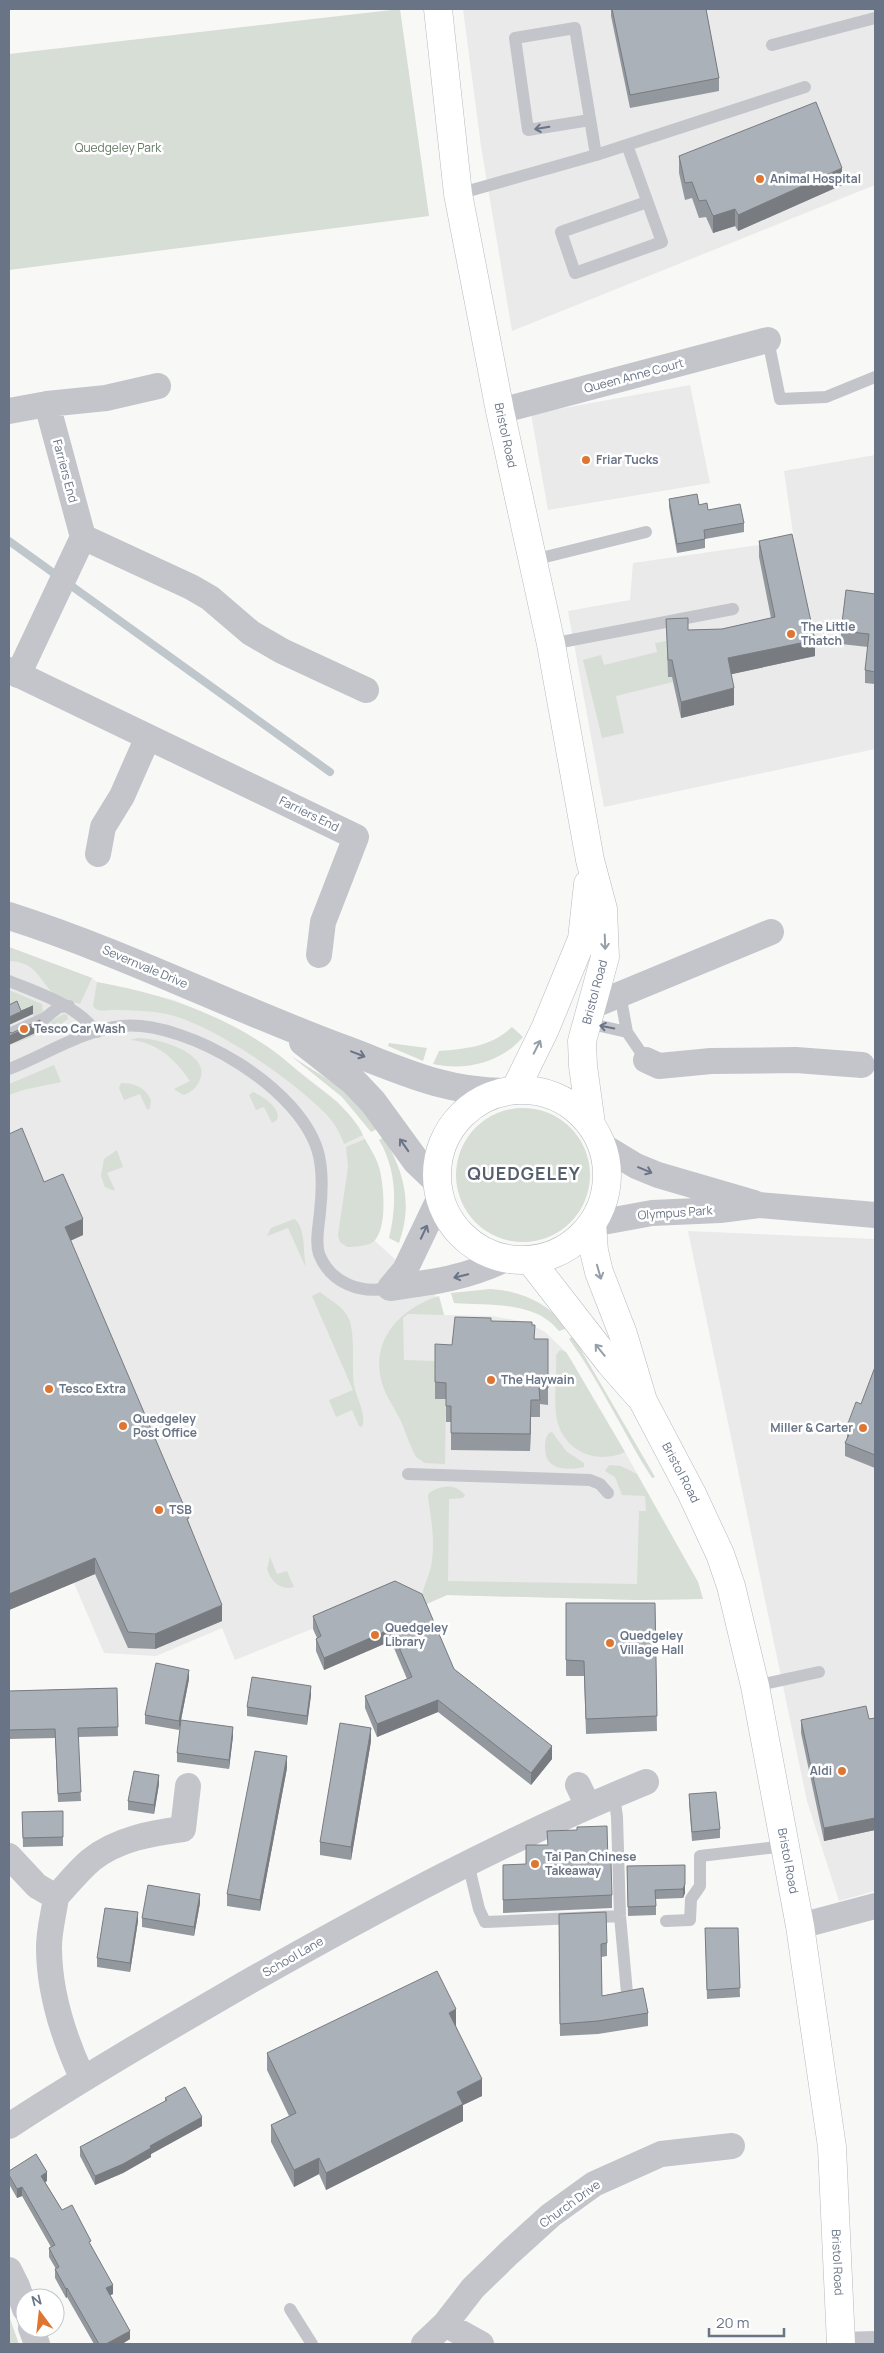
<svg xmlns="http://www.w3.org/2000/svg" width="884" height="2353" font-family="Manrope,sans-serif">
  <rect width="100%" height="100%" fill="#f8f9f6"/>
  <path fill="#e9eae9" d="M463,9H875V185L512,331L481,146Z
    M690,385L710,483L548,510L531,414Z
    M875,455V749L604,807L568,611L630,600L633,563L794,540L784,471Z
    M9,947L92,978L97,982L174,1000L222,1021L268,1047L338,1102L359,1127L379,1168L383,1213L380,1228L375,1241L440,1300L444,1315L492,1316L526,1322L545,1332L566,1352L625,1452L698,1582L703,1599L638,1600L447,1595L422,1606L344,1616L235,1660L222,1628L156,1656L104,1653L74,1583L9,1610Z
    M688,1231L875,1239V1891L839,1901L807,1801Z"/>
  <path fill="#d7ded6" d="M400,9L429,216L9,270V54Z
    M666,641L673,682L616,696L624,733L602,738L583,660L601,655L604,665L657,652L655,643Z
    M9,947L92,978L80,1004C71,1001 61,1000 54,994C38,979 37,962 9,961Z
    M97,982C158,993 217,1012 268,1047C283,1057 296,1070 310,1081C331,1097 351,1111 363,1135L344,1144C340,1133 335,1124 327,1115C293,1080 214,1025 167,1014C151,1011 134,1010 117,1010C111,1009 104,1012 98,1010C95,1009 95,1008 93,1006Z
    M9,990L42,1004L43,1012L34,1017L32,1013H9Z
    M64,1014L67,1015L68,1019L58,1026L9,1046L40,1031L39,1027Z
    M512,1027L523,1037C501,1063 465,1071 433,1064L439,1051C466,1049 491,1047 512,1027Z
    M138,1038C157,1038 207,1052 201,1076C199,1086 192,1092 183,1095L174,1089L190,1081C175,1059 157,1042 130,1040Z
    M389,1043L427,1048L423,1061L388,1046Z
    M291,1056L345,1090L379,1128L371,1132L342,1097Z
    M54,1065L61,1082L23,1090L9,1095V1084Z
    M121,1083C134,1083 145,1087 151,1100L150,1108L147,1110L140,1094L124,1100L119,1088Z
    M253,1092C263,1096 282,1109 277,1120L272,1123L264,1107L256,1110L249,1095Z
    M456 1175a67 67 0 1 1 134 0a67 67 0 1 1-134 0Z
    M384,1137C404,1173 413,1203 399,1243L389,1238C397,1205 397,1170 379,1140Z
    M365,1139C370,1148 376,1157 379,1167C384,1184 388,1230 373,1242C368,1246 353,1247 347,1247L340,1242L338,1235L348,1167L346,1147Z
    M117,1150L123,1167L107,1173L115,1190H112L105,1187L101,1176L104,1159Z
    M294,1219C306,1226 303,1255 306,1268L288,1228L267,1236L271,1228Z
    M490,1289C523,1291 547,1303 568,1328L559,1331C535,1300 489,1306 454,1303L451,1293Z
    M320,1292C330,1300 344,1307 349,1319C356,1339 351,1364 354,1385C356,1398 367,1414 362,1427L359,1426L352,1410L336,1417L329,1400L353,1390L312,1296Z
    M439,1296L444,1315L408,1314L403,1318L404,1360L435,1361V1399H446L445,1464L425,1463L416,1457C410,1446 406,1433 401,1421C394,1407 384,1394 381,1379C371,1338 403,1307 439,1296Z
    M573,1336L655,1477L652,1478C623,1433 601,1383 569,1339Z
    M560,1350L566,1352L571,1360L625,1452C594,1466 560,1449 556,1414C554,1395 557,1375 556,1355Z
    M552,1432L566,1451L584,1463V1467C566,1471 545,1470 545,1448C545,1442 545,1438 549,1433Z
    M609,1465L621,1466L637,1474L698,1582L703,1599L638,1600L447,1595L422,1606C419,1591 431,1576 432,1560C435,1540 431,1518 428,1497L429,1493C441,1485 455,1483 465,1495L463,1498L449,1499L448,1581L637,1584L639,1511H646L645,1496L622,1495L615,1477L605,1471Z
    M270,1557L277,1574L287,1571L294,1587C280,1591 271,1581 267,1569Z
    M9,2316L19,2344H9Z"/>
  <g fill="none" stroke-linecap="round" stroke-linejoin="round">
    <path stroke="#bfc6cc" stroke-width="8" d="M9,541L330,772"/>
    <defs>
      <g id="secondary">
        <path id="s1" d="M438,9L458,194L500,411L551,644L590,860L603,909L605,957L582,1041L583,1066L591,1124"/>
        <path d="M515,1090L545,1029L582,939L588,884"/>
        <circle cx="522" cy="1175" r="85"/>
        <path id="s2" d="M592,1224L594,1251L599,1272L623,1334L643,1401L692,1494L720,1554L731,1586L755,1686L800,1926L832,2147L841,2344"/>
        <path d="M530,1260L610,1363L638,1395"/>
      </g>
    </defs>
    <use href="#secondary" stroke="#b5b9bf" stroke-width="29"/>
    <path stroke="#c3c5ca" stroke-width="12" d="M772,45L875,18
      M590,120L528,130L515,38L575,28L596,155
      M627,145L662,242L575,273L561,232L647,202
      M458,194L596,155L805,87
      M768,340L780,399L826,397L875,377
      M533,560L646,532
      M551,644L733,609
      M9,981C41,994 74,1004 97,1032
      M620,994L627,1032L646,1060
      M587,1023L627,1032
      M9,1034L45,1018L59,1007L69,1006
      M9,1069C45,1055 83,1030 122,1026C187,1020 304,1089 319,1156C323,1174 322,1194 320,1212C319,1225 315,1241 319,1254C331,1284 361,1294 390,1288
      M408,1474L590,1480L600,1484L608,1493
      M755,1686L819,1672
      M614,1795L617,1817L620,1916L627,1993
      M468,1863L479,1909L485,1922L620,1916
      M666,1921L690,1920L691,1899L700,1886V1856L785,1846
      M290,2309L312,2344
      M841,2338L875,2337"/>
    <path stroke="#c3c5ca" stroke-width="26" d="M47,404L106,398L158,386
      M9,411L47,404L83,537L18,675
      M500,411L768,340
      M83,537L191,587L210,598L251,633L282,651L366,690
      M9,670L356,837L323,922L319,955
      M98,854L103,827L122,796L148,737
      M592,1006L771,932
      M646,1060L659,1066L711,1061L796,1060L862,1065
      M603,1146L636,1166L658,1175L754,1203
      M592,1224L652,1213L720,1210L759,1205L875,1215
      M390,1288C435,1282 465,1278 506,1259
      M390,1288L405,1270L440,1197
      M578,1785L588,1806
      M9,1856L37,1886L56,1897C54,1913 49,1930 49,1947C49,1991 64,2038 82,2077
      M56,1897C67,1885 78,1871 91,1860C117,1839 152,1833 183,1829L188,1786
      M800,1926L875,1906
      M9,2126C87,2075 167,2029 248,1982C377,1909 508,1838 646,1782
      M9,2270L17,2286L25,2309
      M445,2324L481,2344
      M31,2328L37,2344
      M424,2344L445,2324L473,2288L509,2253L551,2215L594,2184L661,2154L732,2146"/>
    <path stroke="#c3c5ca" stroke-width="28" d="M9,916C125,953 233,1008 347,1050C403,1071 442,1091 504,1092
      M303,1042L354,1082L373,1102L416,1161L437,1181"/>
    <use href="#secondary" stroke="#fff" stroke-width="28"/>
  </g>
  <path fill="#93989e" d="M611,9H706L719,78V91L630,108L611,16Z
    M679,156L842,185L738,231L735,226L713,233L706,217L699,218L692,198L685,200L679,173Z
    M669,499L699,505L708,510L744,523V532L705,539V548L677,553L669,507Z
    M759,541L815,656L731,674L734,705L681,718L672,677H668L666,619L688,630L722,629L771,618L759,557Z
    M875,592V684L865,683V670L868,647L841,644V631L875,594Z
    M9,1134L83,1235L70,1241L189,1523L222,1621L155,1649L128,1648L95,1574L9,1610Z
    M491,1321L535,1339H548V1405L540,1404V1417H531L530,1451L451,1450V1422H446V1399H435V1382L452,1345Z
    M875,1367V1468L845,1456V1443L847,1439V1426L861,1404Z
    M395,1581L454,1669L552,1759L531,1785L438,1712L377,1737L365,1708V1696L407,1679L391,1641L324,1670L316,1651V1639L317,1638L313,1629V1616Z
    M566,1603H655L657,1731L586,1734L584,1676H566Z
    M189,1679L179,1730L145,1724V1715Z
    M117,1688L118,1736L78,1737L81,1801L58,1802L55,1738L9,1739V1691Z
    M311,1695L307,1725L247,1716V1707Z
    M875,1718V1830L824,1841L801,1733V1720L869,1719Z
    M233,1736L229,1769L177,1762V1753Z
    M371,1741L351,1860L320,1855V1842Z
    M287,1768L260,1911L227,1906V1894Z
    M159,1784L154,1814L128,1810V1801Z
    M689,1794L720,1829V1838L692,1841L689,1803Z
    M63,1811V1846L23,1847L22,1812Z
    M608,1863L612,1895V1908L503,1913V1865Z
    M685,1865V1893L683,1898L656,1899V1915L628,1916L627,1866Z
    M200,1903L194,1936L142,1927V1918Z
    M559,1914L607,1943V1956L601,1957L602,1996L648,2013V2026L598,2034L560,2036Z
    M138,1921L130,1972L97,1967V1958Z
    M705,1928H738L740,1997L707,1999Z
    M456,2026L482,2096L463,2105V2121L326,2190L319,2174L294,2187L271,2142V2125L289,2116L267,2070V2053Z
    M165,2098L202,2126L151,2154V2157L123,2173L95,2185L80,2156V2147L165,2102Z
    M9,2171L47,2181L45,2182L62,2210L91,2247L113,2294L110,2295L130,2339L122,2344H94L67,2297L66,2298L55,2278V2269H56L49,2257V2248L51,2247L22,2196L17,2198L9,2184Z"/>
  <path fill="#787c81" d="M842,168V185L738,231V215Z
    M735,209V226L713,233V216Z
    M815,640V656L728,675V658Z
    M734,688V705L681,718V702Z
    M33,1006V1014L9,1025V1017Z
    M40,1022V1031L9,1045V1036Z
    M83,1219V1235L65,1243V1227Z
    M531,1400V1417L530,1451V1434Z
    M95,1558V1574L9,1610V1594Z
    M222,1605V1621L155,1649V1634Z
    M391,1629V1641L324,1670V1658Z
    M189,1670V1679L179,1730V1721Z
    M311,1686V1695L307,1725V1716Z
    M438,1700V1712L377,1737V1724Z
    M233,1727V1736L229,1769V1760Z
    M371,1728V1741L351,1860V1847Z
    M552,1746V1759L531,1785V1773Z
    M287,1756V1768L260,1911V1900Z
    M159,1775V1784L154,1814V1805Z
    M875,1818V1830L824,1841V1828Z
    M685,1884V1893L683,1898V1889Z
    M200,1894V1903L194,1936V1927Z
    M138,1912V1921L130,1972V1963Z
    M456,2009V2026L449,2029V2013Z
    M482,2079V2096L463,2105V2121L326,2190V2173L457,2092Z
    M202,2117V2126L151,2154V2157L123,2173L95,2185V2176Z
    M319,2158V2174L294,2187V2170Z
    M47,2172V2181L41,2185V2176Z
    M22,2187V2196L17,2198V2189Z
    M113,2285V2294L106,2297V2288Z
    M67,2288V2297L66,2298V2289Z
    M130,2331V2339L122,2344H106Z"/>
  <path fill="#abb1b8" stroke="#787c81" d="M612,9H706L719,78L630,95Z
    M816,102L842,168L738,215L735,209L713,216L706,200L699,201L692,182L685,183L679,156Z
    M697,494L699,505L707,503L708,510L740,504L744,523L704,530L705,539L677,544L669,499Z
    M792,534L815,640L728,658L734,688L681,702L672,660H668L666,619L688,618V630L722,629L775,617L759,541Z
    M846,590L875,594V592V672L865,670L869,634L841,631Z
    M17,1001L21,1011L33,1006L9,1017V1005Z
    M40,1020V1022L9,1036V1032L12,1033Z
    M22,1128L44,1182L63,1174L83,1219L65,1227L189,1518L187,1519L222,1605L155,1634L128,1632L95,1558L9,1594V1134Z
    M455,1317L491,1318V1321L532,1322V1325H535L534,1339H548V1388H539L540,1400H531L530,1434L451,1433V1406H446V1383L435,1382V1344L452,1345Z
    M875,1367V1455L845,1443L852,1428L847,1426L856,1402L861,1404Z
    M395,1581L422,1594L454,1669L552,1746L531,1773L438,1700L377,1724L365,1696L412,1677L391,1629L324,1658L316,1639L321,1636L313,1616Z
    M566,1603H655L657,1716L586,1719L584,1661L566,1660Z
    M156,1663L189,1670L179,1721L145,1715Z
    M252,1677L311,1686L307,1716L247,1707Z
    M117,1688L118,1727L78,1728L81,1792L58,1794L55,1729L9,1730V1691Z
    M866,1706L869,1719L875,1718V1818L824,1828L801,1720Z
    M181,1720L233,1727L229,1760L177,1753Z
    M340,1723L371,1728L351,1847L320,1842Z
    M255,1751L287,1756L260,1900L227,1894Z
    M134,1771L159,1775L154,1805L128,1801Z
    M716,1792L720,1829L692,1832L689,1794Z
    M63,1811V1837L23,1838L22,1812Z
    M607,1826L608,1863H611L612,1895L503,1900V1865L526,1864V1845H548L547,1831L577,1830V1827Z
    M685,1865V1884L683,1889L655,1890L656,1906L628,1907L627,1866Z
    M148,1885L200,1894L194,1927L142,1918Z
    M105,1908L138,1912L130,1963L97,1958Z
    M606,1912L607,1943L601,1944L602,1996L643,1988L648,2013L598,2021L560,2024L559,1914Z
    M705,1928H738L740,1988L707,1990Z
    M437,1971L456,2009L449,2013L482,2079L457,2092L463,2104L326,2173L319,2158L294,2170L271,2125L296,2113L267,2053Z
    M185,2087L202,2117L150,2146L151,2148L123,2164L95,2176L80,2147L167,2100L165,2098Z
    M36,2154L47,2172L41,2176L62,2210L72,2205L91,2241L89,2242L113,2285L106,2288L130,2331L106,2344H99L67,2288L66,2289L55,2269L59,2267L49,2248L55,2245L22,2187L17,2189L9,2175V2171Z"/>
  <defs><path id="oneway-shaft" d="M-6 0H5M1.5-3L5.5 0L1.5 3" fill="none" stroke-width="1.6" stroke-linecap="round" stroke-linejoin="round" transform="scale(1.25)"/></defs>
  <g stroke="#697486">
    <use href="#oneway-shaft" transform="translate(542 128) rotate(171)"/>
    <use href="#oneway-shaft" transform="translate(607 1027) rotate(-169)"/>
    <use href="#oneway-shaft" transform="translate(358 1054) rotate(21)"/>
    <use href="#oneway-shaft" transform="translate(404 1145) rotate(-125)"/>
    <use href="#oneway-shaft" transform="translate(645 1170) rotate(23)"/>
    <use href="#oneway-shaft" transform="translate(424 1232) rotate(-65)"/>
    <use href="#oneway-shaft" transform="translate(461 1276) rotate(166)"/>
  </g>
  <g stroke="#969eaa">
    <use href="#oneway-shaft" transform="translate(605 942) rotate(88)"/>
    <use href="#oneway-shaft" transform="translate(537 1047) rotate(-63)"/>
    <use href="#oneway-shaft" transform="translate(599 1272) rotate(74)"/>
    <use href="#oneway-shaft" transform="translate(600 1350) rotate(-129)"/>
  </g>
  <g fill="#de7631" stroke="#fff" stroke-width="2">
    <circle cx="760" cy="179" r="5"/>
    <circle cx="586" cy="460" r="5"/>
    <circle cx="791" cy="634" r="5"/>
    <circle cx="24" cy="1029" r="5"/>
    <circle cx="491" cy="1380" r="5"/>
    <circle cx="49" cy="1389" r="5"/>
    <circle cx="123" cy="1426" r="5"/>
    <circle cx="863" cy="1428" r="5"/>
    <circle cx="159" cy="1510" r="5"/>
    <circle cx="375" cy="1635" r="5"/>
    <circle cx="610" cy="1643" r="5"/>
    <circle cx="842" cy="1771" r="5"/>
    <circle cx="535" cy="1864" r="5"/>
  </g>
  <g text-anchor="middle" stroke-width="5" stroke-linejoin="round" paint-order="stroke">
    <g font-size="12" fill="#647963" stroke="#fff">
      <text x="118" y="152">Quedgeley Park</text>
    </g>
    <g font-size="12" font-weight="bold" fill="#697486" stroke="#fff" text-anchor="start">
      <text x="770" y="183">Animal Hospital</text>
      <text x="596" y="464">Friar Tucks</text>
      <text x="801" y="631">The Little<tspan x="801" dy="14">Thatch</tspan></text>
      <text x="34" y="1033">Tesco Car Wash</text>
      <text x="501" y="1384">The Haywain</text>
      <text x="59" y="1393">Tesco Extra</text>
      <text x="133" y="1423">Quedgeley<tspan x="133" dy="14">Post Office</tspan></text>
      <text x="853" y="1432" text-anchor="end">Miller &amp; Carter</text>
      <text x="169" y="1514">TSB</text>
      <text x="385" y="1632">Quedgeley<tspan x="385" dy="14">Library</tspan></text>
      <text x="620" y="1640">Quedgeley<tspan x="620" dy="14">Village Hall</tspan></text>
      <text x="832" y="1775" text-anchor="end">Aldi</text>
      <text x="545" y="1861">Tai Pan Chinese<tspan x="545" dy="14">Takeaway</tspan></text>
    </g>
    <g font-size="12" fill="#697486" stroke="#fff">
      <text transform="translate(634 376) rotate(-15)" y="4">Queen Anne Court</text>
      <text dy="4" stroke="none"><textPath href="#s1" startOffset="432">Bristol Road</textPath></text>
      <text transform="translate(65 471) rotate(75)" y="4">Farriers End</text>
      <text transform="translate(309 814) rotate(26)" y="4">Farriers End</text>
      <text transform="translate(145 967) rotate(23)" y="4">Severnvale Drive</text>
      <text transform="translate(595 992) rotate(-75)" y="4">Bristol Road</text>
      <text transform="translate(675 1213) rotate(-4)" y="4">Olympus Park</text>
      <text dy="4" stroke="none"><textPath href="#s2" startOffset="266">Bristol Road</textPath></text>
      <text dy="4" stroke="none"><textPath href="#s2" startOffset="671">Bristol Road</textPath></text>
      <text transform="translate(293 1957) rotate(-30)" y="4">School Lane</text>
      <text transform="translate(570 2204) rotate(-36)" y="4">Church Drive</text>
      <text dy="4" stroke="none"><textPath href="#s2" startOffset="1076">Bristol Road</textPath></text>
    </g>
    <g font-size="18" font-weight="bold" letter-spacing="1" fill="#565f6c" stroke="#fff">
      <text x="524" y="1180">QUEDGELEY</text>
    </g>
  </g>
  <rect width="884" height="2353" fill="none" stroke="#697486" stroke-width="20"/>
  <g transform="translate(40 2313) rotate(345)"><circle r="24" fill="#ffffff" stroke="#c3c7cf"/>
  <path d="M0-4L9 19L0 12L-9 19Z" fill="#de7631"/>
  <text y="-8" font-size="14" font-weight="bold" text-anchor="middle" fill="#697486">N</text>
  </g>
  <path d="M709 2328v8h75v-8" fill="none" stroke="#697486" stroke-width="2.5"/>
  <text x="716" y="2328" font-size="15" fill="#697486" stroke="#ffffff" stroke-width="4" paint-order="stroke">20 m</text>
</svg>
